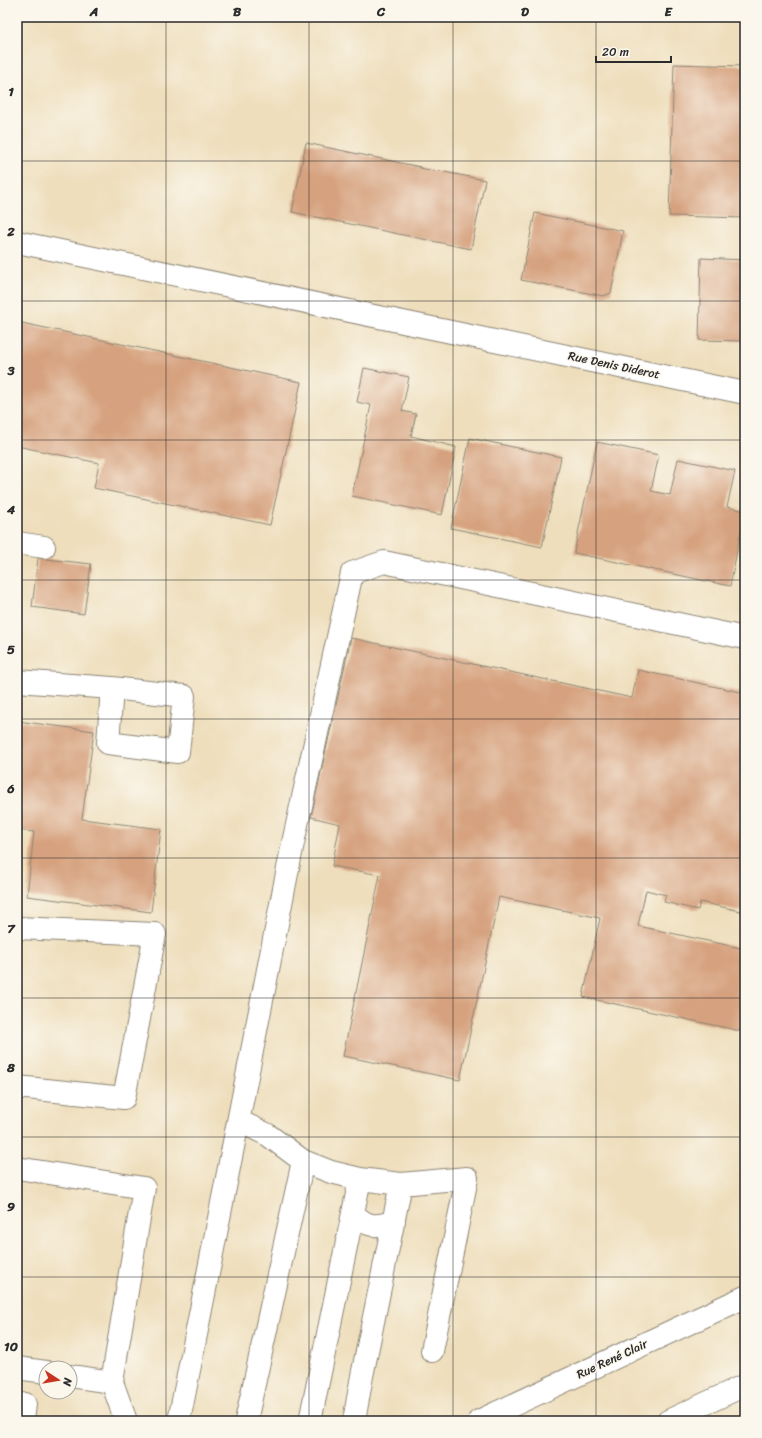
<svg xmlns="http://www.w3.org/2000/svg" width="762" height="1438" font-family="Sriracha,sans-serif">
  <rect width="100%" height="100%" fill="#fbf7ec"/>
  <filter id="ink" filterUnits="userSpaceOnUse"><feTurbulence type="fractalNoise" baseFrequency=".025" numOctaves="2"/><feDisplacementMap in="SourceGraphic" scale="8" xChannelSelector="R" yChannelSelector="G"/><feConvolveMatrix kernelMatrix="1 2 1 2 8 2 1 2 1" color-interpolation-filters="sRGB"/></filter>
  <filter id="wash" filterUnits="userSpaceOnUse"><feTurbulence type="fractalNoise" baseFrequency=".012" numOctaves="4" result="noise"/><feDisplacementMap in="SourceGraphic" scale="16" xChannelSelector="R" yChannelSelector="G"/><feGaussianBlur stdDeviation="0.9" result="paint"/><feColorMatrix in="noise" values="0 0 0 0 0 0 0 0 0 0 0 0 0 0 0 0 0 1.4 0 .05"/><feComposite in="paint" operator="in"/></filter>
  <g filter="url(#wash)">
    <rect width="100%" height="100%" fill="#eedebc"/>
    <g id="blocks">
      <path fill="#d6a17e" d="M674,64L745,66V218L669,216Z
        M306,143L420,167V168L439,172V171L485,180L471,249L292,212Z
        M535,213L623,231L611,293L603,296L521,280Z
        M701,258L745,260V341L699,340Z
        M17,322L301,382L270,525L94,488L99,463L17,446Z
        M364,368L409,377L402,411L416,414L411,436L456,447L442,515L352,496L371,405L357,402Z
        M470,438L561,457L542,547L451,528Z
        M597,442L659,455L651,491L670,495L678,459L735,471L727,507L745,511L730,586L574,553Z
        M38,558L91,564L84,614L32,607Z
        M351,638L632,698L638,670L745,693V912L700,902L698,910L664,902L666,895L646,890L638,926L745,949V1032L583,997L600,918L499,897L460,1080L343,1056L380,875L332,866L340,824L311,817Z
        M17,721L94,731L82,819L161,829L151,912L27,896L34,832L17,830Z"/>
    </g>
  </g>
  <g filter="url(#ink)">
    <use href="#blocks" fill-opacity="0" stroke="#8c8474" stroke-width="1"/>
    <g fill="none" stroke-linecap="round" stroke-linejoin="round">
      <defs>
        <path id="minor" d="M17,242L745,393
          M17,543L44,547
          M17,681L112,688L184,696L178,752L108,743L112,688
          M17,928L155,934L124,1098L17,1087
          M239,1121L268,1135L303,1161L331,1172L360,1179L401,1184L467,1178L432,1351
          M17,1168L144,1188L112,1382L126,1421
          M353,1214C368,1227 375,1228 394,1221
          M17,1368L46,1372
          M70,1376L112,1382
          M23,1421L25,1404
          M179,1421L293,843L352,573L384,562L745,638
          M246,1421L303,1161
          M310,1421L360,1179
          M354,1421L362,1376L401,1184
          M479,1421L745,1297
          M668,1421L745,1385"/>
      </defs>
      <use href="#minor" stroke="#8c8474" stroke-width="24"/>
      <use href="#minor" stroke="#fff" stroke-width="22"/>
    </g>
  </g>
  <path fill="none" stroke="#2b2b2b" stroke-width="1" stroke-opacity="0.55" d="M166,17V1421M309,17V1421M453,17V1421M596,17V1421M17,161H745M17,301H745M17,440H745M17,580H745M17,719H745M17,858H745M17,998H745M17,1137H745M17,1277H745"/>
  <g text-anchor="middle" stroke-width="3" stroke-linejoin="round" paint-order="stroke">
    <g font-size="12" fill="#2b2b2b" stroke="#fbf7ec">
      <text transform="translate(614 365) rotate(12)" y="4">Rue Denis Diderot</text>
      <text transform="translate(612 1359) rotate(-25)" y="4">Rue René Clair</text>
    </g>
  </g>
  <rect width="762" height="1438" fill="none" stroke="#fbf7ec" stroke-width="44"/>
  <g transform="translate(58 1380) rotate(102)"><circle r="19" fill="#fbf7ec" stroke="#a8a59f"/>
  <path d="M0-3L7 15L0 10L-7 15Z" fill="#c8321e"/>
  <text y="-6" font-size="11" font-weight="bold" text-anchor="middle" fill="#2b2b2b">N</text>
  </g>
  <path d="M596 56v6h75v-6" fill="none" stroke="#2b2b2b" stroke-width="2"/>
  <text x="602" y="56" font-size="12" fill="#2b2b2b" stroke="#fbf7ec" stroke-width="3" paint-order="stroke">20 m</text>
  <rect x="22" y="22" width="718" height="1394" fill="none" stroke="#2b2b2b" stroke-width="1.5"/>
  <g font-size="13" text-anchor="middle" font-weight="bold" fill="#2b2b2b">
    <text x="94" y="16">A</text>
    <text x="237" y="16">B</text>
    <text x="381" y="16">C</text>
    <text x="525" y="16">D</text>
    <text x="668" y="16">E</text>
    <text x="11" y="96">1</text>
    <text x="11" y="236">2</text>
    <text x="11" y="375">3</text>
    <text x="11" y="514">4</text>
    <text x="11" y="654">5</text>
    <text x="11" y="793">6</text>
    <text x="11" y="933">7</text>
    <text x="11" y="1072">8</text>
    <text x="11" y="1211">9</text>
    <text x="11" y="1351">10</text>
  </g>
</svg>
